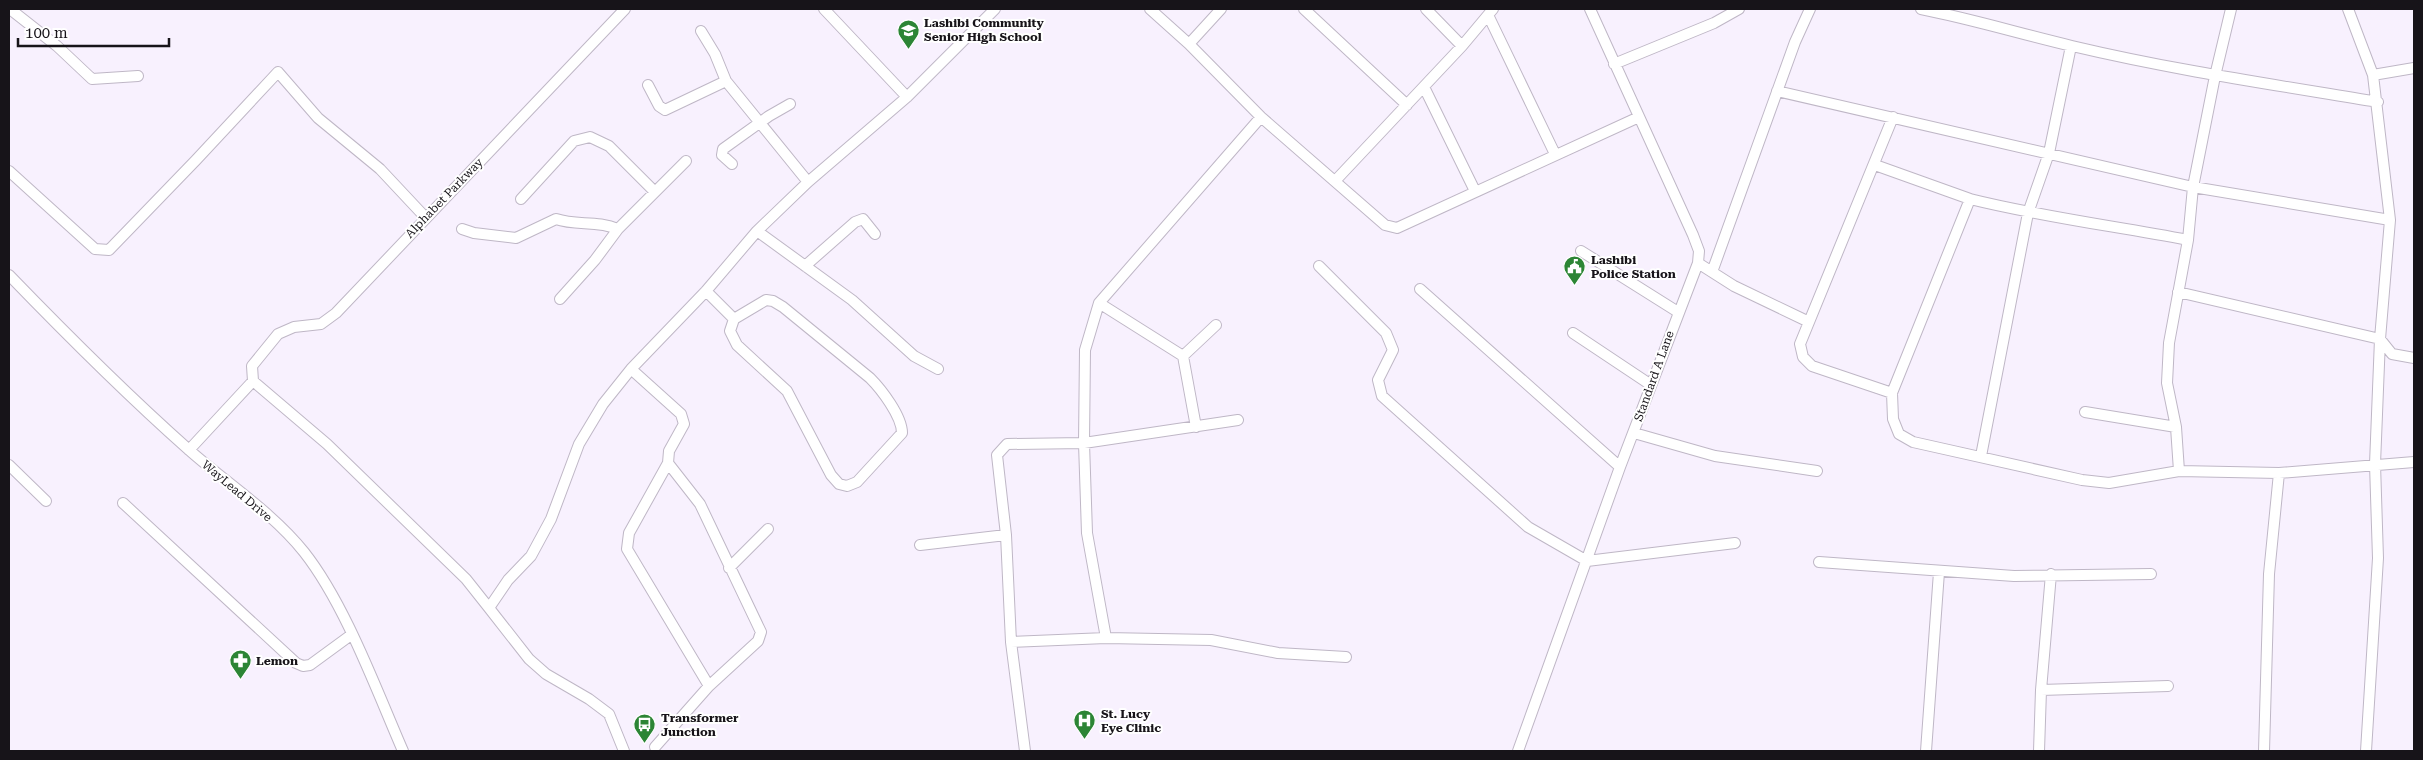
<svg xmlns="http://www.w3.org/2000/svg" width="2423" height="760" font-family="'Roboto Serif',serif">
  <rect width="100%" height="100%" fill="#f8f1fe"/>
  <g fill="none" stroke-linecap="round" stroke-linejoin="round">
    <defs>
      <path id="minor" d="M10,9L57,46L92,79L138,76
        M824,9L907,97
        M1150,9L1189,44L1261,117L1385,225L1397,228L1639,117
        M1304,9L1407,105
        M1426,9L1462,46
        M1921,9C1972,19 2021,34 2072,46C2173,70 2276,85 2378,102
        M2348,9L2373,75L2390,220L2380,339L2375,464L2378,558L2366,751
        M1488,15L1555,154
        M701,31L715,54L726,81L808,182
        M1189,44L1221,9
        M1614,64L1714,23L1739,9
        M2373,75L2414,68
        M648,85L659,106L665,110L726,81
        M1424,87L1475,191
        M1777,91L2193,187L2390,220
        M732,164L722,155L723,149L769,116L790,104
        M1875,165L1970,199
        M9,171L95,249L109,250L196,160L278,72L318,118L380,169L425,217
        M1335,181L1462,46L1493,9
        M521,199L574,141L590,137L609,146L655,192
        M462,229L474,233L516,238L556,219C576,226 597,220 618,229
        M757,231L852,300L914,356L938,369
        M2188,240C2115,226 2042,217 1970,199L1892,393L1893,419L1899,434L1913,442L2082,480L2109,483L2179,471L2279,473L2414,462
        M1581,251L1678,312
        M1698,263L1712,272L1795,42L1810,9
        M805,266L855,222L863,219L875,234
        M1319,266L1386,333L1393,350L1378,380L1382,396L1528,527L1587,561L1735,543
        M1712,272L1734,286L1807,321
        M9,275C67,335 126,394 188,449C226,483 272,512 304,552C345,604 376,689 403,751
        M1420,289L1620,467
        M706,291L734,319
        M2178,292L2380,339L2392,354L2414,358
        M560,299L595,260L618,229L686,161
        M766,300L773,301L783,307L870,378C881,389 902,416 902,433L857,482L847,486L839,484L831,475L787,391L737,345L730,331L734,319Z
        M1099,303L1183,356
        M1573,333L1651,385
        M631,369L681,414L684,424L669,451L668,463L700,504L761,632L758,641L709,686L655,747
        M253,381L252,366L278,334L294,327L321,324L336,313L625,9
        M1892,393L1812,366L1803,357L1800,344L1893,117
        M2085,412L2176,427
        M1196,427L1183,356L1216,325
        M1634,433L1715,456L1817,471
        M189,450L253,381L327,444L466,579L489,608L508,580L531,556L551,519L579,444L603,404L631,369L706,291L757,231L808,182L907,97L995,9
        M1981,456L2028,213L2049,153L2071,46
        M668,463L629,533L627,549L709,686
        M9,465L46,501
        M2179,471L2176,427L2167,383L2169,343L2188,240L2193,187L2215,76L2231,9
        M123,503L296,663L303,666L310,665L351,635
        M920,545L1006,535
        M1819,562L2014,576L2151,574
        M729,568L768,529
        M489,608L529,659L546,674L589,699L609,714L624,751
        M1106,638L1211,640L1278,653L1346,657
        M1011,642L1006,535L997,455L1007,444L1084,443L1238,420
        M2041,690L2168,686
        M1025,751L1011,642L1106,638L1087,533L1084,443L1085,350L1099,303L1261,117
        M1518,751L1620,467L1698,263L1699,251L1693,235L1590,9
        M1926,751L1939,572
        M2039,751L2041,690L2051,574
        M2264,751L2269,574L2279,473"/>
    </defs>
    <use href="#minor" stroke="#bfb7c6" stroke-width="12"/>
    <use href="#minor" stroke="#fff" stroke-width="10"/>
  </g>
  <defs>
    <symbol id="school-pin" viewBox="-11 -11 22 30"><path d="M0 17L-7.5 6A9.5 9.5 0 1 1 7.5 6Z" fill="#2c8535" stroke="#fff"/><path d="M0-5L7-2L0 1L-7-2ZM-4 1L0 2.5L4 1V4Q0 6-4 4Z" fill="#fff"/></symbol>
    <symbol id="civic-pin" viewBox="-11 -11 22 30"><path d="M0 17L-7.5 6A9.5 9.5 0 1 1 7.5 6Z" fill="#2c8535" stroke="#fff"/><path d="M-.6-6.5H3V-4.5H.6V-3L4-1V1h2V6H-6V1h2V-1L-.6-3ZM-1.2 2.5V6h2.4V2.5Z" fill="#fff"/></symbol>
    <symbol id="pharmacy-pin" viewBox="-11 -11 22 30"><path d="M0 17L-7.5 6A9.5 9.5 0 1 1 7.5 6Z" fill="#2c8535" stroke="#fff"/><path d="M-2-6h4v4h4v4h-4v4h-4v-4h-4v-4h4Z" fill="#fff"/></symbol>
    <symbol id="hospital-pin" viewBox="-11 -11 22 30"><path d="M0 17L-7.5 6A9.5 9.5 0 1 1 7.5 6Z" fill="#2c8535" stroke="#fff"/><path d="M-5-5h3v3.5h4V-5h3V5h-3V1.5h-4V5h-3Z" fill="#fff"/></symbol>
    <symbol id="bus-pin" viewBox="-11 -11 22 30"><path d="M0 17L-7.5 6A9.5 9.5 0 1 1 7.5 6Z" fill="#2c8535" stroke="#fff"/><path d="M-5-6H5V4H4V6H2V4H-2V6H-4V4H-5ZM-3.5-4V0h7V-4ZM-3.5 1.2v1.5H-2V1.2ZM2 1.2v1.5H3.5V1.2Z" fill="#fff"/></symbol>
  </defs>
  <g fill-rule="evenodd">
    <use href="#school-pin" x="896" y="18" width="25" height="34"/>
    <use href="#civic-pin" x="1562" y="254" width="25" height="34"/>
    <use href="#pharmacy-pin" x="228" y="648" width="25" height="34"/>
    <use href="#hospital-pin" x="1072" y="708" width="25" height="34"/>
    <use href="#bus-pin" x="632" y="712" width="25" height="34"/>
  </g>
  <g text-anchor="middle" stroke-width="4" stroke-linejoin="round" paint-order="stroke">
    <g font-size="12" font-weight="bold" fill="#171419" stroke="#fff" text-anchor="start">
      <text x="924" y="27">Lashibi Community<tspan x="924" dy="14">Senior High School</tspan></text>
      <text x="1591" y="264">Lashibi<tspan x="1591" dy="14">Police Station</tspan></text>
      <text x="256" y="665">Lemon</text>
      <text x="1101" y="718">St. Lucy<tspan x="1101" dy="14">Eye Clinic</tspan></text>
      <text x="661" y="722">Transformer<tspan x="661" dy="14">Junction</tspan></text>
    </g>
    <g font-size="12" fill="#171419" stroke="#fff">
      <text transform="translate(444 198) rotate(-46)" y="4">Alphabet Parkway</text>
      <text transform="translate(1654 376) rotate(-70)" y="4">Standard A Lane</text>
      <text transform="translate(237 491) rotate(40)" y="4">WayLead Drive</text>
    </g>
  </g>
  <rect width="2423" height="760" fill="none" stroke="#171419" stroke-width="20"/>
  <path d="M18 38v8h151v-8" fill="none" stroke="#171419" stroke-width="2.5"/>
  <text x="25" y="38" font-size="15" fill="#171419" stroke="#ffffff" stroke-width="4" paint-order="stroke">100 m</text>
</svg>
